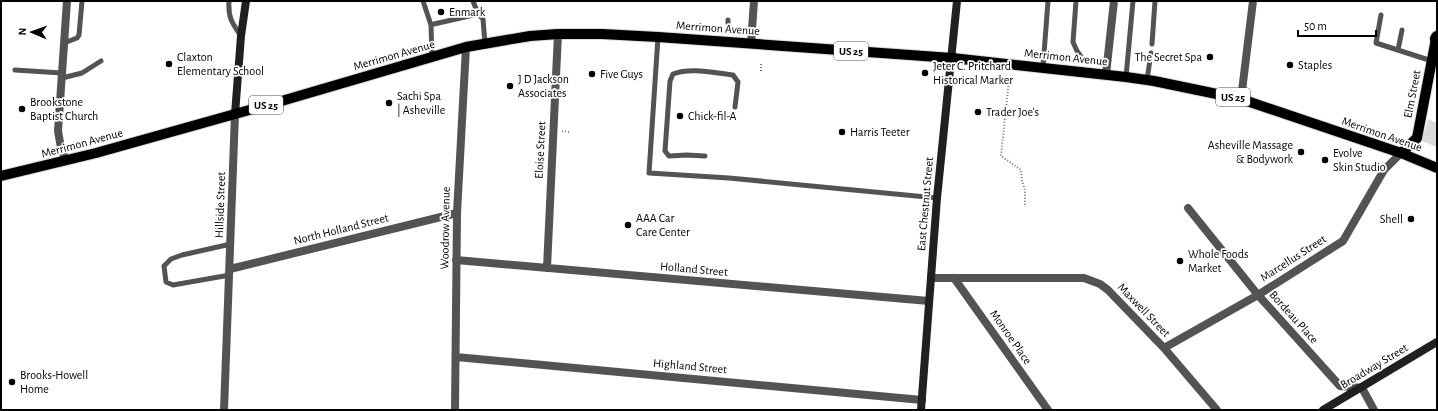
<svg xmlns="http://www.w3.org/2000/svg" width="1438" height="411" font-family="'Alegreya Sans',sans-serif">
  <rect width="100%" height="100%" fill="#fff"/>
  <path fill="#dadada" d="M1428,119L1437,123V147L1422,141Z"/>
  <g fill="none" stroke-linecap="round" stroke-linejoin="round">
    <defs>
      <path id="primary" d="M1401,153L1417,138L1436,39
        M1,176L96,153L285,100L466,47L530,36L558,34H602L658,37L952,58L1126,77L1154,81L1241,99L1401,153L1437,168"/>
      <path id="highway" d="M1436,39L1437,37"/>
    </defs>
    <use href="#primary" stroke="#dbdbdb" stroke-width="12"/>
    <use href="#highway" stroke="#dbdbdb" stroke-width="14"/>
    <path stroke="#757575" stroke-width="2" stroke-dasharray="1 2" stroke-linecap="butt" d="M761,64V73
      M1009,80L1001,156L1021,170L1022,181L1025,190V207
      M562,131L569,132
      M719,275L720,269"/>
    <path stroke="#535353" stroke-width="5" d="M229,1C228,18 232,23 241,36
      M423,1L431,25
      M473,1L478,14
      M1076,1L1073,42L1077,51L1084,61
      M1381,15L1376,43L1432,61
      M728,23V20
      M658,37L649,173L729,178L937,198
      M64,43L77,38L79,35L82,1
      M1152,44L1155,1
      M1398,50L1402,30
      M432,57L431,25L434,24L478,14L483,19L485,44
      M1043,67L1048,1
      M15,70L62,73
      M1126,77L1133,1
      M62,78L82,73L101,61
      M1147,80L1151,53
      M705,156L687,155L669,156L665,151L670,81L673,74C691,67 714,73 733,75L738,82L735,107
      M230,275L173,285L166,282L164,266L171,259L182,255L231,244"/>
    <path stroke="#535353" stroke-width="8" d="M751,44L754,1
      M1106,74L1114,1
      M1241,99L1253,1
      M66,161L61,148L58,131L67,1
      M1188,208L1258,295L1340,386L1362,388L1374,410
      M456,260L929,301
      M547,268L558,34
      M230,269L457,213
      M931,278H1084L1100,284L1108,290L1164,348L1217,410
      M954,278L1048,410
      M1164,348L1258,295L1343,241L1384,170L1401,153
      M456,357L922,400
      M224,410L235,114
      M455,410L457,213L466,47"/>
    <path stroke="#202020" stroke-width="8" d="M235,114L241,36L246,1
      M921,410L937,198L957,1
      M1323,410L1437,342"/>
    <use href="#primary" stroke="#000" stroke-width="10"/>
    <use href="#highway" stroke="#000" stroke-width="12"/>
  </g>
  <g fill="#000" stroke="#fff" stroke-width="1.5">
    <circle cx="441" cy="12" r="4"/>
    <circle cx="1210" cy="57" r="4"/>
    <circle cx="169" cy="64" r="4"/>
    <circle cx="1290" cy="65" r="4"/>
    <circle cx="925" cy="73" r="4"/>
    <circle cx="592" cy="74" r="4"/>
    <circle cx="510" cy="86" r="4"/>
    <circle cx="389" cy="103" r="4"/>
    <circle cx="22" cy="109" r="4"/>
    <circle cx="978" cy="112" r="4"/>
    <circle cx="680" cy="116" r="4"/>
    <circle cx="842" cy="132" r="4"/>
    <circle cx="1301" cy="152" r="4"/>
    <circle cx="1325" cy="160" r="4"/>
    <circle cx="1411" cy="219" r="4"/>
    <circle cx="628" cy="225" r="4"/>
    <circle cx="1180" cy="261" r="4"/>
    <circle cx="12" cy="382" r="4"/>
  </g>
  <g text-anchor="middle" stroke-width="3.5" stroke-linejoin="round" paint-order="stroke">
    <g fill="#fff" stroke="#4c4c4c" stroke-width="1">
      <rect x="834" y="42" width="34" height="18" rx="3"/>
      <rect x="1216" y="88" width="34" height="18" rx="3"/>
      <rect x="249" y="96" width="34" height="18" rx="3"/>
    </g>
    <g font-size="11" font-weight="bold" fill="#000">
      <text x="851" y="55">US 25</text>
      <text x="1233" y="101">US 25</text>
      <text x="266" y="109">US 25</text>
    </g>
    <g font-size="12" fill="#000" stroke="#fff" text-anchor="start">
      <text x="449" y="16">Enmark</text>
      <text x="177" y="61">Claxton<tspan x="177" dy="14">Elementary School</tspan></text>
      <text x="1202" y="61" text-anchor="end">The Secret Spa</text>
      <text x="1298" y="69">Staples</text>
      <text x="933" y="70">Jeter C. Pritchard<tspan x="933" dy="14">Historical Marker</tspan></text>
      <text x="600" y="78">Five Guys</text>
      <text x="518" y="83">J D Jackson<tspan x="518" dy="14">Associates</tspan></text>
      <text x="397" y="100">Sachi Spa<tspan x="397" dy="14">| Asheville</tspan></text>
      <text x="30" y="106">Brookstone<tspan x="30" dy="14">Baptist Church</tspan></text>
      <text x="986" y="116">Trader Joe's</text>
      <text x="688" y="120">Chick-fil-A</text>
      <text x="850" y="136">Harris Teeter</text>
      <text x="1293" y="149" text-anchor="end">Asheville Massage<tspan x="1293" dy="14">&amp; Bodywork</tspan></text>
      <text x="1333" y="157">Evolve<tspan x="1333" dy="14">Skin Studio</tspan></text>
      <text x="636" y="222">AAA Car<tspan x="636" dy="14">Care Center</tspan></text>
      <text x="1403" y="223" text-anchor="end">Shell</text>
      <text x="1188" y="258">Whole Foods<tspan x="1188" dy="14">Market</tspan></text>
      <text x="20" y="379">Brooks-Howell<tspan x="20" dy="14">Home</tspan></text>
    </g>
    <g font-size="12" fill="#000" stroke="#fff">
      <text transform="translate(718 28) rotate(4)" y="4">Merrimon Avenue</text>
      <text transform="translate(394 55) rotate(-16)" y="4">Merrimon Avenue</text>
      <text transform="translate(1066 57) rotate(6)" y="4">Merrimon Avenue</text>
      <text transform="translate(1412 94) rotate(-79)" y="4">Elm Street</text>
      <text transform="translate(1382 134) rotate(19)" y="4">Merrimon Avenue</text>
      <text transform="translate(82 143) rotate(-15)" y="4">Merrimon Avenue</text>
      <text transform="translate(540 150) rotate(-87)" y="4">Eloise Street</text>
      <text transform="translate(925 204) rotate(-85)" y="4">East Chestnut Street</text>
      <text transform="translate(220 205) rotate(-88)" y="4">Hillside Street</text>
      <text transform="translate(445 228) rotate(-89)" y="4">Woodrow Avenue</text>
      <text transform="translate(341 229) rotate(-14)" y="4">North Holland Street</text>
      <text transform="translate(1293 258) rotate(-33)" y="4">Marcellus Street</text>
      <text transform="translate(694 269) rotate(5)" y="4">Holland Street</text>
      <text transform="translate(1144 310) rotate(46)" y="4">Maxwell Street</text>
      <text transform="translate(1294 317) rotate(48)" y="4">Bordeau Place</text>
      <text transform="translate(1011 337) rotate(55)" y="4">Monroe Place</text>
      <text transform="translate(690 366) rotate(5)" y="4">Highland Street</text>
      <text transform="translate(1374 366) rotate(-31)" y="4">Broadway Street</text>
    </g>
  </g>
  <rect width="1438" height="411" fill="none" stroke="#000000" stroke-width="4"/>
  <g transform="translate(32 32) rotate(272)" stroke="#ffffff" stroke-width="3" paint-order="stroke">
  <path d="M0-3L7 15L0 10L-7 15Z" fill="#000000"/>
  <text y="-6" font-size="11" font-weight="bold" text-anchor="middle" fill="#000000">N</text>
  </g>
  <path d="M1298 30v6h78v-6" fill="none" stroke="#000000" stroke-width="2"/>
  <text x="1304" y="30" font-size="12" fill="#000000" stroke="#ffffff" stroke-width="3" paint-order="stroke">50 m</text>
</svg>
